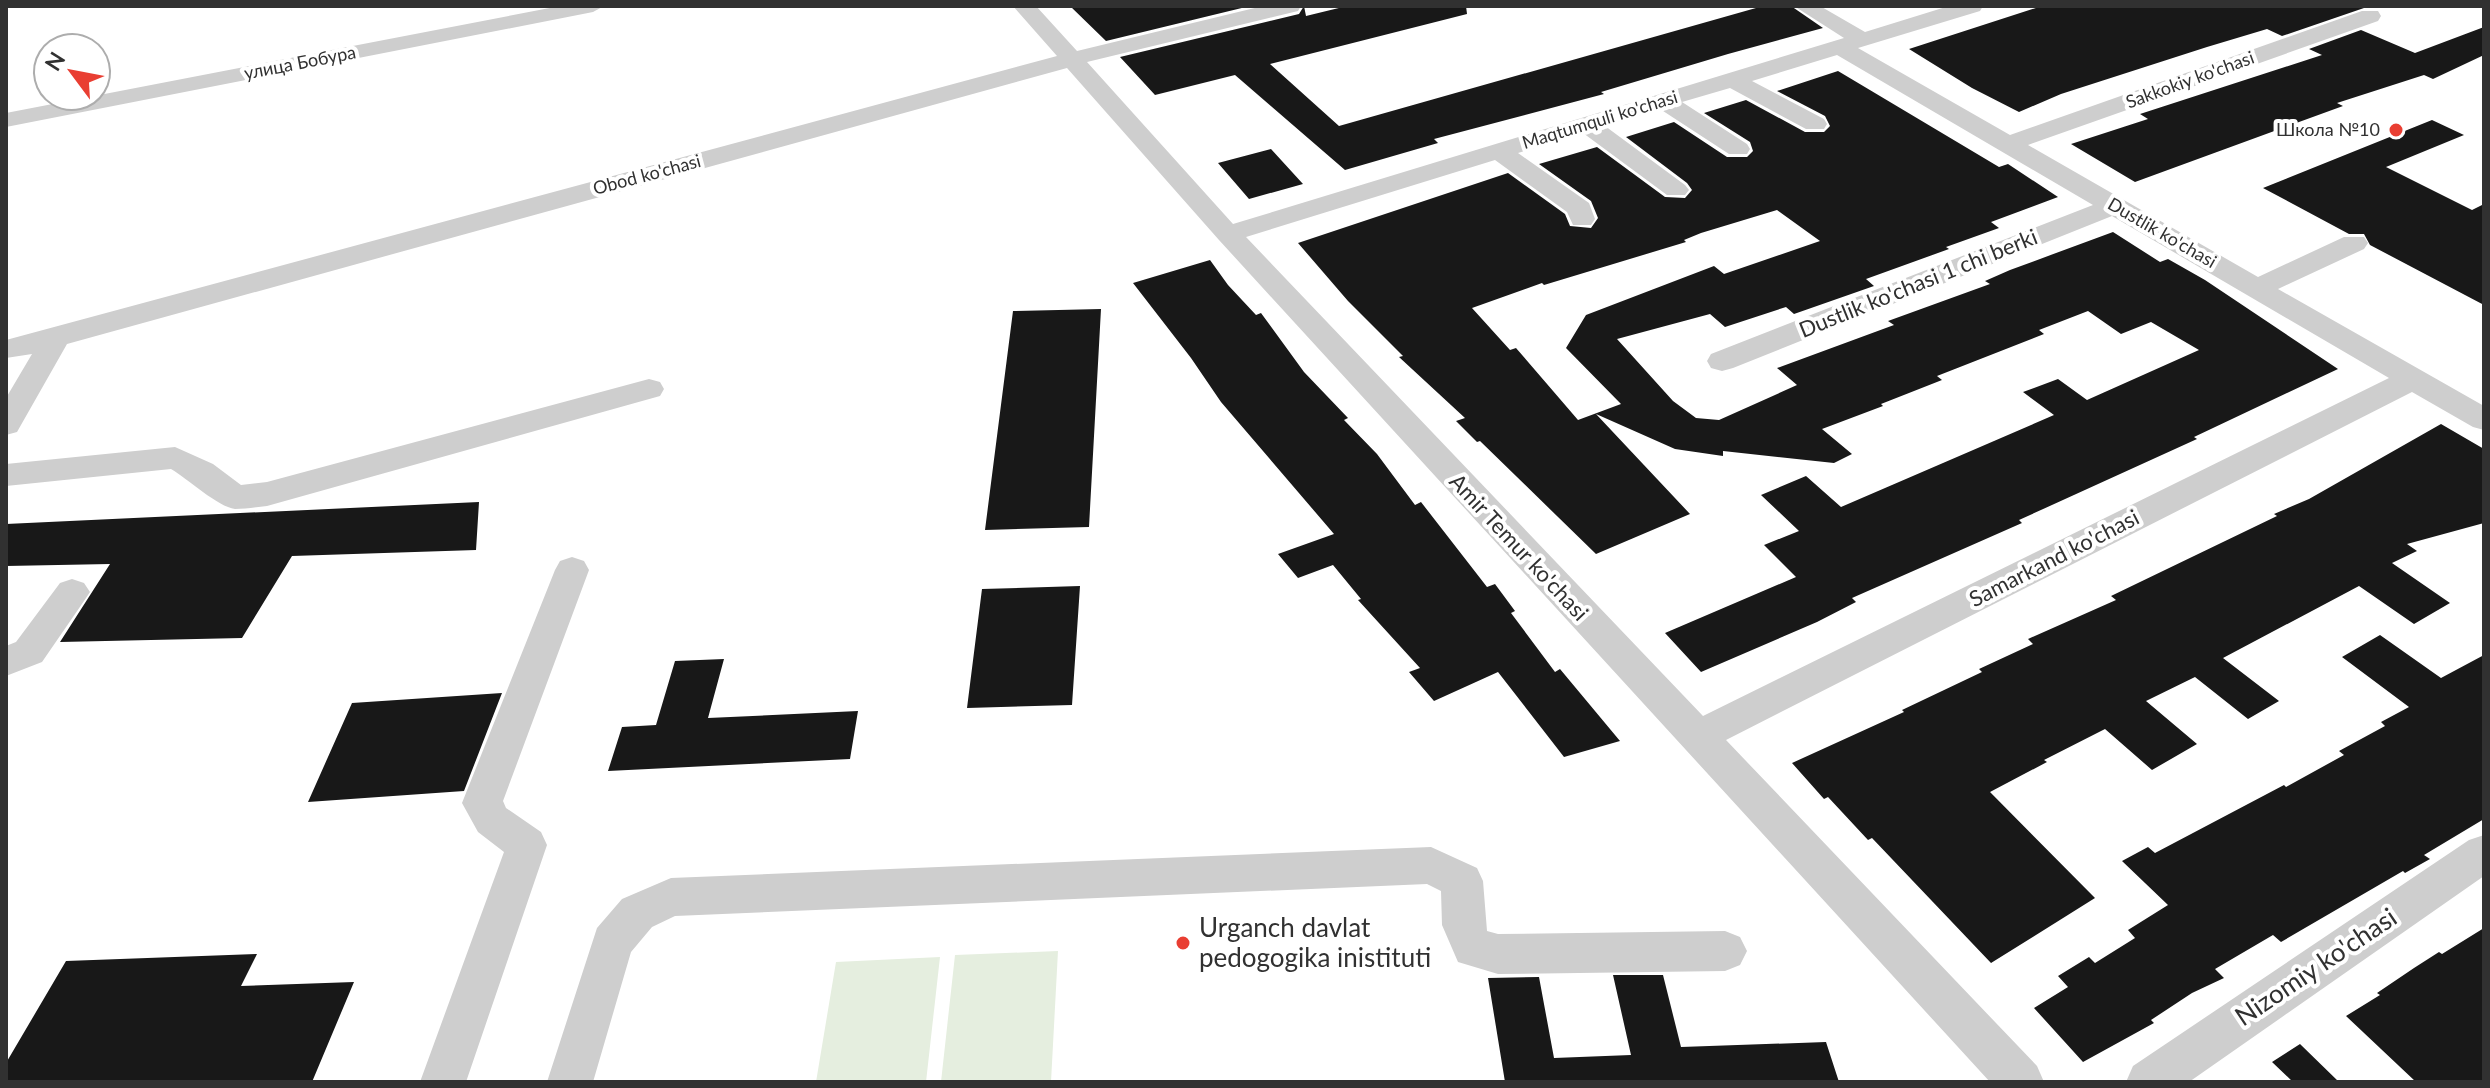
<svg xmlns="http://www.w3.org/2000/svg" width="2490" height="1088" font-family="Lato,sans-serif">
  <rect width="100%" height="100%" fill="#fff"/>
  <path fill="#e5eedf" d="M1058,951L1051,1082H941L955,955Z
    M940,957L926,1082H816L836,962Z"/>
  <path fill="#181818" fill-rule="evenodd" d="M1070,6H1250L1106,41Z
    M1304,6L1306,16L1347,6H1466L1467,14L1270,64L1339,126L1763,6H1791L1823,28L1728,54L1601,92L1604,94L1434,139L1438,143L1345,170L1235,75L1155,95L1120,57L1299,14Z
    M2042,6H2364V8L2282,36L2267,29L2207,47L2061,94L2019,112L1972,88L1909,49Z
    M2484,27V55L2433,79L2424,75L2337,103L2343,106L2135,182L2071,144L2148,119L2140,114L2322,55L2309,49L2361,30L2415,53Z
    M1838,71L1999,167L2008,164L2058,197L1991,222L1999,228L1946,247L1949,249L1866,279L1874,286L1794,314L1786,307L1725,327L1710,314L1617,339L1673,401L1696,418L1719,420L1797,385L1777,368L1894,325L1888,321L1990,284L1985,281L2010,270L2113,232L2160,262L2168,259L2205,280L2338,369L2194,437L2197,439L2019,520L2022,523L1852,598L1856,602L1817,622L1701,672L1665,633L1796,577L1764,545L1799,531L1761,495L1806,476L1841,507L2054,415L2023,392L2058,379L2087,400L2199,350L2151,322L2121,334L2088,311L2039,330L2044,334L1937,376L1942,380L1881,404L1883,406L1822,429L1852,454L1834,463L1723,451V456L1675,449L1596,414L1690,514L1596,554L1480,441L1477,442L1456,421L1465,418L1399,357L1403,356L1348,301L1298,243L1508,173L1565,214L1570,226L1591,228L1598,218L1591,201L1539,164L1597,147L1665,197L1685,198L1692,190L1687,183L1626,137L1674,122L1727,157H1747L1753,151L1750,142L1704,113L1746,100L1805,132H1824L1830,126L1825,116L1777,91ZM1777,210L1820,241L1724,274L1714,266L1586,315L1566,348L1621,404L1578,420L1516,348L1510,350L1472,308L1542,283L1544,285L1686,242L1684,240L1701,233Z
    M2432,120L2464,135L2386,167L2472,210L2484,204V305L2370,245L2364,234H2349L2263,188Z
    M1271,149L1303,184L1249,199L1218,163Z
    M1210,260L1228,285L1256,315L1261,313L1304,372L1348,418L1344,420L1377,454L1415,505L1421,502L1487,587L1495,584L1515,611L1511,613L1555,672L1560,669L1620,741L1564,757L1498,672L1434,701L1409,672L1420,668L1358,600L1361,599L1333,565L1298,578L1278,554L1334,534L1221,402L1191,358L1133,283Z
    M1101,309L1089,527L985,530L1013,311Z
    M2441,424L2484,449V523L2407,544L2417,551L2392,563L2450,603L2414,624L2359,586L2223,658L2279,701L2248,719L2195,677L2146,701L2197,744L2152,770L2105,729L2044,760L2047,762L1990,792L2095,898L1991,963L1872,838L1868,840L1828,797L1824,799L1792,763L1904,712L1902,710L1982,672L1979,669L2033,644L2028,639L2116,600L2111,596L2277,516L2274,514L2309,499Z
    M479,502L476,550L292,556L242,638L60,642L110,564L6,566V524Z
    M1080,586L1072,705L967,708L982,589Z
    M2380,635L2441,678L2484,655V819L2424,855L2430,859L2405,873L2403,871L2281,942L2273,935L2215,969L2224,978L2192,993L2151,1020L2154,1023L2083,1062L2034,1008L2068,987L2058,976L2089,957L2095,963L2135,938L2128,930L2168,905L2122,861L2148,847L2155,853L2284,785L2286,787L2344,755L2339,751L2385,726L2381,722L2409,707L2342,657Z
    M724,659L708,718L858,711L850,759L608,771L622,727L656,725L675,661Z
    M502,693L464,791L308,802L352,703Z
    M2484,928V1082H2416L2346,1016L2380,995L2377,993L2414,968L2439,952L2442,954Z
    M257,954L241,986L354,982L312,1082H6V1063L66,961Z
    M1613,975H1663L1681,1047L1826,1042L1839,1082H1505L1488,978L1539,977L1554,1058L1631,1055Z
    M2300,1044L2339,1082H2293L2272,1062Z"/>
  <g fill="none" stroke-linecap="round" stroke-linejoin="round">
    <path fill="#cecece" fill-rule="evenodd" d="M560,6H604L593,12L6,127V113Z
      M1013,6H1036L1077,51L1263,6H1301L1298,11L1087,62L1233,224L1844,38L1794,6H1820L1865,32L1949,6H1983L1980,11L1858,48L2010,135L2362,11H2378L2381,16L2378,21L2028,145L2258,277L2344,237H2364L2368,243L2364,249L2278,289L2484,406V430L2473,427L2412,392L1726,740L2037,1066L2044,1082H1990L1219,240L1067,68L67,344L17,432L6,435V398L32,354L6,358V340L1057,56ZM1837,55L2093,205L1711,354L1707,361L1711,368L1722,371L1733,368L2112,216L2389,378L1703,716L1246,237L1495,160L1567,212L1573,225H1591L1595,219L1589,203L1518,153L1583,133L1667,195H1685L1689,190L1685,185L1605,126L1660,109L1729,154H1747L1750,149L1747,144L1682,102L1730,88L1806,129H1824L1827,124L1824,119L1752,81Z
      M649,379L660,382L664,389L660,396L267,506C257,507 245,509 235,509C218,507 188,479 171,469L6,486V464L175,447L213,464L241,485L267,482Z
      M572,557L584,561L589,570L503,801L506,808L541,832L547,845L466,1082H420L504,852L478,832L462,803L555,570L560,561Z
      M72,579L84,583L90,592L84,601L42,662L6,676V646L16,642L60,583Z
      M2484,835V876L2189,1082H2126L2133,1066L2469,840Z
      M1431,847L1477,868L1483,881L1487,931L1498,934L1725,931L1740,937L1747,951L1740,965L1725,971L1498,974L1458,962L1442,925L1441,891L1427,884L675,916L652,927L631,952L593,1082H547L597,928L622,899L671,878Z"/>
  </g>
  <g fill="#e93e32" stroke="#fff" stroke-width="3">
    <circle cx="2396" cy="130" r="8"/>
    <circle cx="1183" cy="943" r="8"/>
  </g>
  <g text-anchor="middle" stroke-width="8" stroke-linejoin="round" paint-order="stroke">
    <g font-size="18" fill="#313131" stroke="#fff">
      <text transform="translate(300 63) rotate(-11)" y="6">улица Бобура</text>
      <text transform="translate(2190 80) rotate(-20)" y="6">Sakkokiy ko'chasi</text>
      <text transform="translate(1600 120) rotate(-17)" y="6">Maqtumquli ko'chasi</text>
      <text transform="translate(647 175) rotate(-15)" y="6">Obod ko'chasi</text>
      <text transform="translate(2162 233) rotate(30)" y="6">Dustlik ko'chasi</text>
    </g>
    <g font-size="18" fill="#313131" stroke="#fff" text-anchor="end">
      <text x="2380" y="136">Школа №10</text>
    </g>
    <g font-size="22" fill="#313131" stroke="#fff">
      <text transform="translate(1918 283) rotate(-22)" y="8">Dustlik ko'chasi 1 chi berki</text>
      <text transform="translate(1519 547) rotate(47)" y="8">Amir Temur ko'chasi</text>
      <text transform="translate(2054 558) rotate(-27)" y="8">Samarkand ko'chasi</text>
    </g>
    <g font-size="26" fill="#313131" stroke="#fff" text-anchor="start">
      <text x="1199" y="937">Urganch davlat<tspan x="1199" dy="30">pedogogika inistituti</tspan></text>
    </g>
    <g font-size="26" fill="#313131" stroke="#fff">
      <text transform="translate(2316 967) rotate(-34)" y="9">Nizomiy ko'chasi</text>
    </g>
  </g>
  <rect width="2490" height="1088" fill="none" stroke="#313131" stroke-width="16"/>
  <g transform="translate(72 72) rotate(302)"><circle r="38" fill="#ffffff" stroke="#adadad" stroke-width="2"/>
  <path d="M0-6L14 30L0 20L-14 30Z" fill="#e93e32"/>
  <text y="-12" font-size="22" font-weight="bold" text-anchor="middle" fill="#313131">N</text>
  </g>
</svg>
